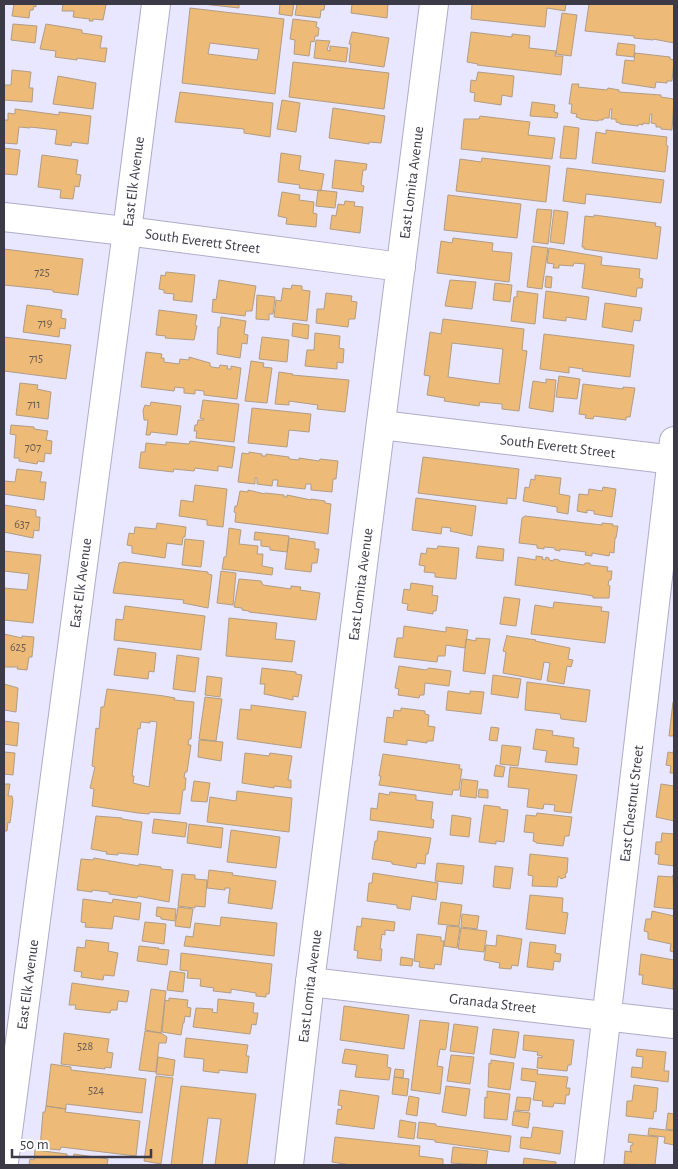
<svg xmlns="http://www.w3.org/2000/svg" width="678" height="1169" font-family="'Alegreya Sans',sans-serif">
  <rect width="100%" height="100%" fill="#e9e6ff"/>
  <path fill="#edba77" stroke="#b19d84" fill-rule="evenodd" d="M14,4H36V7L34,6L33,10H30L29,18L12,16Z
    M63,4H105L106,5L103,20L93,19V21H89L90,19L73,17L74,11H62Z
    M203,4H239V8Z
    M280,4H294L292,16L279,14Z
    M297,4H325L324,10H321L320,18L295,15Z
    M352,4H388L387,18L351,13Z
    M472,4H566L565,11L547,8L545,27L471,19Z
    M589,4H674V43L653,39V40L634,38V36L585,31Z
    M190,8L284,19L275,94L182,83ZM210,43L259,49L257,60L208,54Z
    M562,13L577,15L571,56L556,54Z
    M293,19L317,22L316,27L319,28L318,36H315L314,42L311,41L309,56L294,54L295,40L290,39Z
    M13,24L37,26L35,43L11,40Z
    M46,24L82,30V33L102,36L100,48H107L105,62L77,58V60L55,57L56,51L40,49Z
    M352,32L389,38L384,67L349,62L351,44H349Z
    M471,32L512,37V34L530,36L529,48L556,51L555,56H563L561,75L477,65L478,64L467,62Z
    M316,40L330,41L327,50L330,51V46L348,48L346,62L314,58Z
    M618,43L635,45L634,57L616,55Z
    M635,53L670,57V59L674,60L672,81H667V83L656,82L655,88L622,83L625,60L634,61Z
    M293,62L389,73L384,109L289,97Z
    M12,70L31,72L29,88H33L32,102L4,100V85H11Z
    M478,72L514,76L512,97L502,95L501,105L474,101L475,93L470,92L471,80L476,81Z
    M58,76L96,83L93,109L53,104Z
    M572,84H579L578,87L607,90L608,88L619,90V92L661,95V97L674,99L672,130L661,129V127H656V124L651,123L652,114H650L649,124L643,123V125L639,124L638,126L620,124V123L616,122V119H611L612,109H610L609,118H604L603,120H599L598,121L580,119V118L576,117L577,114L571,113L572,104H569Z
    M180,92L273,103L270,137L244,133V129L175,122Z
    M282,100L300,103L296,132L277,129Z
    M532,102L555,105L554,112L558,113L557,118L530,116Z
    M333,108L385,116L381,143L369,142V144L329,138Z
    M15,109L59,115V112L91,116L88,144L72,142L71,146L55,144L57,130L30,127V128L19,127L17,144L4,143V120H8V113L15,114Z
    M480,116L530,122L528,135L555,138L552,159L461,149L464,119H479Z
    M564,126L579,128L576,159L560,158Z
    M606,130L667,137L666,145L668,146L665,172L592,163L596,132L606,134Z
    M4,148L20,150L17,175L4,174Z
    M281,153L301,156L299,170L324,174L321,191L299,188L300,185L278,182Z
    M42,155L78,160L76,174L81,175L79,187L75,186L73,199L60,198L61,190L38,187Z
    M482,158L550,166L546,202L456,191L460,159L481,162Z
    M335,160L367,164L366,170H363L361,185L364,186L363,192L332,188Z
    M567,168L664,180L661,203L586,194L585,204L563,201Z
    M318,190L337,192L335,208L316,206Z
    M282,192L300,195L299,200L314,202L313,213L317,214L316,227L286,224L287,218L278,216Z
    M448,195L521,204L517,238L444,230Z
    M345,201L355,202L354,206L363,207L360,233L330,229L332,215L336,216L338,204L344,205Z
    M537,209L552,210L548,244L533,242Z
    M554,210L568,212L564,244L550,242Z
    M594,215L656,223L655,226L661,227L657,259L584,249V247H582L585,216L594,217Z
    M453,238L493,243L492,251L512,253L509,282L437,273L441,241L452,243Z
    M532,246L548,248L542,289L527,287Z
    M549,248L602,257L601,265L640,269L639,278L643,279L642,288H637L636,297L582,288L585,264L574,263L573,266L559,265V268H553L554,264L547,263Z
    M4,249L83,259L78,295L53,292V290L4,285Z
    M166,272L195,275L192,302L173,300L174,294L164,293V290L159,289L161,275L165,276Z
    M546,276L552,277L551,288L545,287Z
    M219,280L256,286L252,311H246L245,316L212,312L213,299L216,300Z
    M450,280L476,282L472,309L445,306Z
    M495,283L512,285L510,302L493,300Z
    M292,285L302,286V290L310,291L307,321L274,317L276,300L281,301L283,288L291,289Z
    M517,291L538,294L535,324L511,321L514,297H517Z
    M546,291L589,297L586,320L566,317V321L543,318Z
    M326,293L352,296L351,301L357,302L355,319H349L348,327L316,323L317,309H324Z
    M257,295L275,297L273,314H269V320L256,319Z
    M605,303L642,308L640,321L634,320L632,332L602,327Z
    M27,305L62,310L61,318L66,319L65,329L60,328L59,337L23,332Z
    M159,310L197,315L195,325L197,326L194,340L165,338L166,336L156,335Z
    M221,317L246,321L244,334L248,335L247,344L242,343L240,358L217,354L218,327H220Z
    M443,319L524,329L522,350L527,351L519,411L502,409V404L480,402L479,406L444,401L445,398L427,395L430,376L424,375L430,332L441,334ZM452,343L503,349L499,384L448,377Z
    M293,323L309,325L308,339L292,336Z
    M315,333L340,336L339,348L344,349L343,363L337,362V369L305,366L307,350H314Z
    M544,334L634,345L630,377L582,371L583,369L569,367V373L540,369Z
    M4,337L71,345L66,379L4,371Z
    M262,337L289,340L287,362L259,359Z
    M146,352L162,354L161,358H164V362L179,364L180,359L189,360V357L210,363V366L212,367L219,368L220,365L228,366L227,369H231V366L241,368L237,399L204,395V391L195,390V394L184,393V388L175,387L174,391L141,387Z
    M251,361L264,363L263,367L272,368L267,403L245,401Z
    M279,372L293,374L292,375L349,380L345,412L317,409L318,405L289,401V405L275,404Z
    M559,376L580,379L577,399L556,397Z
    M546,379L556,380L553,412L529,408L533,381L546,383Z
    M20,383L38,385L37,389L51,392L48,419L16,415Z
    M583,384L623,389V387L635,388L630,417H626V420L594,416L593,419L585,418L586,415L579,414Z
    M203,400L239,404L234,442L196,438L197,431H194L195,425H197L198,420H204V419L200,418Z
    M151,402L181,406L177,435L151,432L150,435H146L148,420H144L143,410L145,405L150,406Z
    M252,408L311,414L309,432L289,430L287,447L248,443Z
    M11,425L34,427V429L48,431L46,440L52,441L51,454L45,453L44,462L38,461L37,464L19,461V458H14L16,435L10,434Z
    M190,441L235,447L232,468L218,466V471L195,468L194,471L174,469L173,472L139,468L141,452H145L146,443L166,445V442L189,444Z
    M249,452L262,454V456H266V454L289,457V459L299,460V458L319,461L320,459L338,461L336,479H333L332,492L311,490V484H306L305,489L277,486L278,480H273L272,486L257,484V478H255V484L238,482L242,453L249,454Z
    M423,457L519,469L516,499L507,498V504L418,493Z
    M17,469L42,472L40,482H46L44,500L4,494V481L15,482Z
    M535,475L561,478L559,494L570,496L568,514L557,512V507L523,501L525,487L529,488L531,479L535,480Z
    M195,485L227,489L223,527L207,525V520L179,516L181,500L193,502Z
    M603,487L616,489L612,517L594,514V511L587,510V513L577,511L579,494L588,495L589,489L602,491Z
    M248,490L265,494V493L284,495V497H287V495L311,500V499L325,501V503L331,504L328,534L235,522L236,513L234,512L235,506H237L240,491L248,492Z
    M416,498L476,506L472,536L450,531L451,528L442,527L441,534L412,530Z
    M4,505L36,510V517H40L39,531L34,530L33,538L4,532Z
    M525,516L602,525V523L613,524V526H618L616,538H615L614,553L610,552L609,556L592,553V556L585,555L586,552L560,549V551L555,550V548L544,547V549L537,548V545L519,543L522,518Z
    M157,523L186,527L185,537H183L182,545L167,543L165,558L132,553V546L127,545L129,533L134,534L135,527L156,529Z
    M229,528L241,530L239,544L258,546L257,554H263L262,566L273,568L272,575L222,569L224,557H226Z
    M255,532L289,536L287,552L270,550V547L261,546V540H254Z
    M289,538L315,542V549H319L317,563H312L311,572L285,569Z
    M185,539L204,541L201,567L182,565Z
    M438,546L459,548L456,579L435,577V573L424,572L425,566L419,565L421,553L426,554L427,548L437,549Z
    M478,546L504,549L503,561L476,558Z
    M4,551L41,555L33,623L4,620V588L27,590L29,574L4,571Z
    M536,556L543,557L542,559L545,560L546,557L549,558V560L553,561L554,559L559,560V561L584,565L585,563H590V565L608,567L607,571H612L611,580H609L608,585L610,586L609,598H593V596L581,594L515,585L518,557L536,560Z
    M124,562L208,572V574L212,575L208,608L183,603L184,600L113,593L119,563Z
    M221,571L236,573L233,605L217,603Z
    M239,579L261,581L263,585L291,589V586L301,587L300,590L320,593L316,620L249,612V611L242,610V608L234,607Z
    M411,583L433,586L432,595L438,596L436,611H433V614L407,610L408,604L402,603L404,589L410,590Z
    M504,597L520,599L516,626L500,624Z
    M554,602L602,607L601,611L609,612L605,643L531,634L535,605L553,608Z
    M125,606L205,616L201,650L114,640L116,619L123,620Z
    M229,618L277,623L275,639L295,641L292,662L226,656Z
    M404,626L446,632V627L468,630L465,648L446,645L445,656H438L437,662L394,657L397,638H403Z
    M4,634L22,638V636L34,637L32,657H29L27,670L17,669L18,667H4Z
    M507,635L508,636L536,640L535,641L570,648L568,659L573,660L571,667L567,666L564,684L547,681L550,663L544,662L541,680L503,673L506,652L503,651Z
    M476,638L490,639L485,674L463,671L466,639L476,641Z
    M118,648L156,653L154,672L149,671L148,679L114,675Z
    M177,655L199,658L195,692L173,689Z
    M399,666L426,670L429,668L451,671L449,686L425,683L424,695H420L419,698L398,695L399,689L395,688Z
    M262,668L296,672V674L302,675L298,697L293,696V700L264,694L265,684H260Z
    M493,675L521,679L518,698L491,694Z
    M207,676L222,678L220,697L205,695Z
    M527,682L590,690L586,722L561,719L560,714L525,710Z
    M4,684L18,688L16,712L4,710Z
    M107,689L164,696L175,698L174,700L194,702L191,739H189L188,745H191L187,772H185L184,778H186L185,790H183L180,814L150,812L149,814L138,813L92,806L94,789L90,788L95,767L92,766L96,728L99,729L101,707H104ZM150,721L157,722L149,787L133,783L134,776H132L138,728L140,729L141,722L150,723Z
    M448,691L470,694V691L484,692L481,714L446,710Z
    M205,697L222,699L216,741L199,739Z
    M673,702H674V736H669Z
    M251,705L306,712L301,748L237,739L240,709L251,710Z
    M401,708L425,711V714L429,715L428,726L435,727L433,741H427V743L407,740V745L384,742L387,717L393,718L394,710L401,711Z
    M4,721L19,723L17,746L4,744Z
    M491,727L499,728L497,741L489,740Z
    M536,729L553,731L552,735L574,738L573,747L579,748L577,765L545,762L547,751L533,749Z
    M199,740L223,742L221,761L198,757Z
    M502,745L521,747L518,766L500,764Z
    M674,746V773H670L671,766L666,765L668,752L673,753Z
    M4,752L15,753L13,775L4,774Z
    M245,753L269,756L270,753L292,756L288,780H291V788L274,786V788L242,783Z
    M383,754L460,765L459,769H462L459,790H453L452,795L379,785L381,776H379Z
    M496,765L505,767L503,777L494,776Z
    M510,767L577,775L571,813L554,811L555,805L544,804L543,809L527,807L529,789L508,787Z
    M462,779L478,781L476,798L460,796Z
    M194,781L210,783L207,802L191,801Z
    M4,784H10L8,796H12L13,801L10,823L8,822L7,831H4Z
    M661,784L674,786V821L656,817Z
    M479,789L488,790V798L478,797Z
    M237,791L292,798L289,832L207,822L210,797L236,801Z
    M390,792L416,795V800L433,802L431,819L434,820L433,828L370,820L371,808L377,809L379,793L389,795Z
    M484,805L500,807V809L508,810L504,842L496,841V844L479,842Z
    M537,813L572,817L569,836H565L563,846L536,843V842L533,841L534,833L524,832L526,815L536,816Z
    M452,815L471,818L469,837L450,835Z
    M96,816L122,818V819L142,822L138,855L118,853V855L106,854L107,852L91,849Z
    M154,819L187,823L185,837L152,833Z
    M189,824L223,828L221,848L187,843Z
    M231,830L280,837L276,868L227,862Z
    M378,831L431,838L428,854H426L425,864L417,863L416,868L392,864V862L372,859L375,841H377Z
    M662,833L674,834V866L658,864L659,855L655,854L656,842H661Z
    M530,854L568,858L567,873L565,874L566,877L561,879L559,876L558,878L557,887L532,886L533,876L528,875Z
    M94,858L139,866V864L161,867V869L173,870L169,902L138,896L137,898L109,894V892L92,890V892L77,890L81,859L93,860Z
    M437,863L464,866L462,884L435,881Z
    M495,866L513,868L510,889L493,887Z
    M209,870L233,873L232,875L276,881L272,909L228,903L230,888H225V890L207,888Z
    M373,873L438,883L436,900L412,896L410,910L397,908V905L367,901L369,883H372Z
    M182,874L195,875V879L207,880L205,907L195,906V908L178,906Z
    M673,875L674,909L654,907L658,876L673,877Z
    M530,895L563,898L562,912L568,913L565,934L526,929Z
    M83,899L112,903L113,899L141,903L139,920L114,916L112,929L85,927L86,923L81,922Z
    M441,902L462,905L459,926L438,924Z
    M157,907L176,909L175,921L161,919V917L156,916Z
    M178,907L193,909L190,928L175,926Z
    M652,911L674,916V952L670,951L671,944L648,939V932L644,931L646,919H651Z
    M462,914L479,916L477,929L461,927Z
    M221,917L277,923L274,956L184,946L186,936L193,937L195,923L220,926Z
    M362,918L395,922L394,931L385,930V935L382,934L380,949H382L381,961L357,958L358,951L354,950L357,926L361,927Z
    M145,922L166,924L164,944L142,941Z
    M447,926L460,927L457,948L444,946Z
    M461,928L487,931L484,952L458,949Z
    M417,934L441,937V941H444L441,965L435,964L434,969L419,967L420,962L414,961Z
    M497,935L522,939L518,966L512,965L511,969L499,968L500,963L484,960L486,945L496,946Z
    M86,940L109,943L108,951L118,953L114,976L104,975L103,980L81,977L82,972L74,971L77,947L85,948Z
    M530,942L556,945L555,953L561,954L560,962L554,961L553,970L527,967Z
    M139,946L159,948L158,949L169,950L167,965L137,961Z
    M181,953L272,964L269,994H266V997L256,996V993L231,989V993L213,991L214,988L200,986L201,979L187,978L188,971L180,970Z
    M641,954L674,960L673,989L642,984L643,975H639Z
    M401,957L413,959L412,966L400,965Z
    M170,971L185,973L183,992L167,990Z
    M72,983L129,991L127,1002L118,1001L117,1010H111L110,1013L75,1009L76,1005H69Z
    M151,989L166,991L161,1033L145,1030Z
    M169,998L188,1000L187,1007L191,1008L190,1017L185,1016L184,1023H183L181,1035L162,1032L165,1000L169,1001Z
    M218,999L254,1003L253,1013H258L256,1025L252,1024L250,1034L193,1027L196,1008L213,1009L212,1012L217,1013Z
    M344,1006L409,1015L404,1049L340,1040Z
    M420,1020L449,1023L446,1048L445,1050L440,1049L437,1066L443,1067L440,1094L411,1090Z
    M454,1024L478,1027L474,1054L450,1051Z
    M493,1029L519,1032L515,1058L490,1054Z
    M145,1031L161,1033L167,1037L166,1043H159L156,1072L139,1070Z
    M64,1033L109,1039L107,1052L113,1053L111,1068L105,1067V1069L61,1064Z
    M524,1035L574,1040L571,1065H568L567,1071L537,1068L538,1057L542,1058V1056L537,1055L538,1052L523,1050Z
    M186,1038L248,1045L246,1056H249L247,1073L219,1070V1073L203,1071L204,1059L184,1057Z
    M345,1049L388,1055L387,1067L391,1068L389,1080L355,1077L357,1065L342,1063Z
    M637,1049L666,1052L664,1071H669L668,1082L631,1077L632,1067L642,1068L643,1057L636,1056Z
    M451,1055L474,1057L470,1084L447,1081Z
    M158,1057L175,1060L173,1076L156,1074Z
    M491,1060L514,1063L510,1090L488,1087L489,1063L491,1064Z
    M51,1064L71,1067V1070L146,1079L142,1113L66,1104V1109L46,1106Z
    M522,1068L538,1070L537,1074L568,1077L566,1088H570L569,1095H566L565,1104L554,1103L553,1107L542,1106L543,1101L533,1100L536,1082L521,1080Z
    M395,1069L404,1070L403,1078L394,1077Z
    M156,1076L173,1078L161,1164L144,1161Z
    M394,1077L409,1079L407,1096L392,1094Z
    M634,1085L658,1088L656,1112L654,1111L653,1119L626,1116L627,1101H632Z
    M181,1086L256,1094L247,1165H215L221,1119L208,1118L202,1165H171Z
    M446,1086L470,1089L466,1116L442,1112Z
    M340,1090L379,1096L374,1129L336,1124L338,1109L341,1110L342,1106L338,1105Z
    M487,1091L510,1094L507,1120L484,1118L485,1097L487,1098Z
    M409,1096L419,1098L417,1116L406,1114Z
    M517,1097L531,1098L529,1111L515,1110Z
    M46,1106L66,1109L65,1112L140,1121L136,1156L61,1147L60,1150L40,1148L43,1112H45Z
    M514,1111L530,1113L528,1128L512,1125Z
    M668,1113L674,1114V1130L666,1129Z
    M400,1120L416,1123L414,1139L398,1137Z
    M419,1122L436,1124V1126L511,1136L509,1152L435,1142V1140L417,1138Z
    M533,1127L563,1131L560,1154L520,1148L521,1137L531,1138Z
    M649,1128L674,1131V1145L664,1143L665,1137L648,1135Z
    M629,1134L658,1137L655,1165L624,1164L625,1151L632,1152L630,1150L631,1145H633V1143L628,1142Z
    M335,1137L420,1146L419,1156L443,1159V1165H351L332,1162Z
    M453,1147L488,1151L486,1165L451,1163Z
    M35,1150L67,1154V1156L73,1157L74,1154L108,1159L107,1165H29L30,1159L34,1160Z
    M524,1158L556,1162V1165H523Z"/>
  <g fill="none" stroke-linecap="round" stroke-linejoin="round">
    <defs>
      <g id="minor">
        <path id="s1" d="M4,217L142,233L401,267"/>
        <path id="s2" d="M381,425L674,460"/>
        <path id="s3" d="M310,982L674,1024"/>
        <path id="s4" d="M4,1162L127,231L156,4"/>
        <path id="s5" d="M289,1165L310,982L434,4"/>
        <path id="s6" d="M589,1165L674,441"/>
      </g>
    </defs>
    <use href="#minor" stroke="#b0abc9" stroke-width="30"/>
    <use href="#minor" stroke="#fff" stroke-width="28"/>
  </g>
  <g text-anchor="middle" stroke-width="5" stroke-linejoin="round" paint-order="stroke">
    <g font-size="12" fill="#685a53">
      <text x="42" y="276">725</text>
      <text x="45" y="327">719</text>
      <text x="36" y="362">715</text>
      <text x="34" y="408">711</text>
      <text x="33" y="451">707</text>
      <text x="22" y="528">637</text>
      <text x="18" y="651">625</text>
      <text x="85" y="1050">528</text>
      <text x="96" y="1094">524</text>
    </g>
    <g font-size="15" fill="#3c3a47" stroke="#fff">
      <text dy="5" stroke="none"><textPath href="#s4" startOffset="989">East Elk Avenue</textPath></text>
      <text dy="5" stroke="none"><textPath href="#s5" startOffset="990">East Lomita Avenue</textPath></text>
      <text dy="5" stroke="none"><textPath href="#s1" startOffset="200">South Everett Street</textPath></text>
      <text dy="5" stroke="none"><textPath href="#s2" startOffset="178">South Everett Street</textPath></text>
      <text dy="5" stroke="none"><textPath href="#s4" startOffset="584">East Elk Avenue</textPath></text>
      <text dy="5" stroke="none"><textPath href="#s5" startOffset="585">East Lomita Avenue</textPath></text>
      <text dy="5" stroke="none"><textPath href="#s6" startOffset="364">East Chestnut Street</textPath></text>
      <text dy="5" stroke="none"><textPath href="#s4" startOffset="179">East Elk Avenue</textPath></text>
      <text dy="5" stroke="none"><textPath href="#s5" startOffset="180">East Lomita Avenue</textPath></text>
      <text dy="5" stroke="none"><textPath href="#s3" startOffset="184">Granada Street</textPath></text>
    </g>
  </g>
  <rect width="678" height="1169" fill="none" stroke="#3c3a47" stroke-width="10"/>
  <path d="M12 1149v8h139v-8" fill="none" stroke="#3c3a47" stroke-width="2.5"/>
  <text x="20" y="1149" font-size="15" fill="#3c3a47" stroke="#ffffff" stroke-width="4" paint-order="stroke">50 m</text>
</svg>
